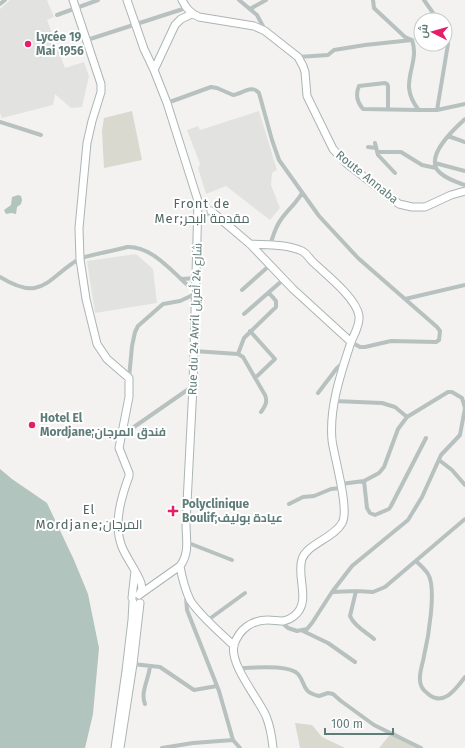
<svg xmlns="http://www.w3.org/2000/svg" width="465" height="748" font-family="'Fira Sans',Cairo,sans-serif">
  <rect width="100%" height="100%" fill="#f4f2f0"/>
  <path fill="#e2e3e0" d="M10,0H47L54,17L47,20L65,68L84,62L89,76L82,107L71,108L55,94L53,105L2,118L0,113V9Z
    M259,111L277,170L272,173L271,185L280,208L270,220L226,186L206,194L198,168L200,164L187,130L198,126L200,130Z
    M136,254L153,269L157,303L95,313L87,261Z"/>
  <path fill="#d9d9cf" d="M132,111L142,160L104,168L102,131L104,118Z
    M295,723L312,725L322,737L345,748H300Z
    M393,731L420,748H379Z"/>
  <path fill="#b1c4be" d="M18,195L21,196L22,200L21,204L17,207L16,214L11,213L6,214L4,210L11,205L12,197Z
    M0,469L12,479L47,503L74,560L88,594L99,648L93,714L85,748H0Z"/>
  <g fill="none" stroke-linecap="round" stroke-linejoin="round">
    <defs>
      <path id="secondary" d="M73,0L101,84V92L92,121L87,143L85,164L79,228L80,259L86,299L97,344L107,359L129,378V397L119,448L129,473V476C121,498 113,524 122,547C127,559 136,570 141,583L142,589L139,595
        M127,0L144,49L154,70L167,103L198,201L193,386L186,523C186,539 190,553 180,566L139,595
        M182,0C186,8 190,13 199,17L254,26L265,31L298,57L303,66L305,72L307,96L333,149L346,163L399,204L412,207H425L451,195L465,191
        M154,70L175,25L181,19L192,14
        M211,211L250,244L293,289L351,342C341,373 329,407 332,440C334,457 350,510 342,523C334,538 307,544 302,559C296,577 312,602 294,616C284,624 278,620 268,620C252,620 239,629 234,645C229,664 258,698 266,716C270,726 272,737 273,748
        M250,244C267,245 286,244 302,251C308,254 309,259 314,263C327,275 357,299 359,316C360,326 354,334 351,342
        M180,566C182,578 185,589 190,600C199,615 221,633 234,646
        M132,598L135,571
        M115,748L126,671L132,620L133,602
        M120,748L133,664L140,603"/>
    </defs>
    <use href="#secondary" stroke="#aab6b4" stroke-width="9"/>
    <path stroke="#b7c1c0" stroke-width="4" d="M239,0L257,15L265,30
      M373,0L374,8L376,10L405,37L412,40C421,65 396,83 419,110H437L465,104
      M424,0L438,20
      M0,4L5,0
      M250,9L266,0
      M57,15L98,0
      M87,40L186,8
      M298,57L328,55L334,50L365,45L412,40
      M167,103L211,87L217,88L233,95C242,94 252,84 259,93L272,140L279,160L319,216L358,258L437,327L440,331L439,340L436,342L391,341L365,347H360L351,342
      M388,109V86L387,84L385,83L359,86C355,95 357,102 363,109L419,110
      M437,110L448,44L447,37L445,30
      M465,119C454,129 429,152 436,168C441,177 456,182 465,185
      M0,122L41,135
      M448,136L465,142
      M375,143L378,155L395,173
      M368,147L376,148
      M377,152H401L422,165L436,168
      M435,163L465,171
      M198,221L211,211L199,201
      M270,245C273,237 275,228 280,221C287,210 296,204 302,193
      M0,277C42,303 46,279 79,259C83,257 89,256 93,255C105,252 116,250 127,247C148,246 165,264 180,278C185,283 188,287 196,288
      M182,279L196,278
      M242,290L270,265
      M405,299L465,285
      M244,314L284,279
      M250,331L275,359L255,378
      M194,351L238,354L243,357L265,395C268,402 265,406 261,412
      M238,354L244,338L276,307V301L269,293
      M129,378L132,346L135,332L138,326L163,304L180,301L195,294
      M318,393L337,368L343,363
      M121,436L193,386
      M439,460L452,470L465,485
      M364,481L367,508L370,513L375,515L389,509L391,506L426,438
      M341,484L364,481L379,473L384,467L398,429L407,417
      M289,504L303,497L314,496L331,489L341,488
      M186,518H233
      M186,542L232,560
      M416,561C420,565 425,569 428,574C437,588 428,639 424,656C423,663 419,673 420,680C420,686 423,690 427,693C443,708 456,689 465,677
      M356,591L350,616C354,626 366,632 374,639
      M332,592L356,591L373,592L385,587L465,519
      M186,596L187,610L219,691L233,740L240,748
      M208,620L245,593
      M281,622L288,628L297,631L307,629L312,623L332,592L352,566L408,520L422,497L441,455L460,435L465,408L462,398L452,392H448L407,417L395,407L382,403L334,401
      M303,631L328,643L355,662
      M133,664L160,667L194,690L217,686
      M239,668C252,668 289,664 298,674C306,683 301,692 319,696L328,693L333,694L341,701L374,725L421,748
      M145,704C140,692 149,679 150,666
      M162,748L193,743L233,740"/>
    <use href="#secondary" stroke="#fff" stroke-width="7"/>
  </g>
  <g fill="#e61e67" stroke="#fff" stroke-width="1.5">
    <circle cx="28" cy="44" r="4"/>
    <circle cx="32" cy="425" r="4"/>
    <path d="M171 505h4v4h4v4h-4v4h-4v-4h-4v-4h4z"/>
  </g>
  <g text-anchor="middle" stroke-width="4" stroke-linejoin="round" paint-order="stroke">
    <g font-size="12" font-weight="bold" fill="#5e7c78" stroke="#fff" text-anchor="start">
      <text x="36" y="41">Lycée 19<tspan x="36" dy="14">Mai 1956</tspan></text>
      <text x="40" y="422">Hotel El<tspan x="40" dy="14">Mordjane;فندق المرجان</tspan></text>
      <text x="182" y="508">Polyclinique<tspan x="182" dy="14">Boulif;عيادة بوليف</tspan></text>
    </g>
    <g font-size="12" fill="#5e7c78" stroke="#fff">
      <text transform="translate(367 177) rotate(39)" y="4">Route Annaba</text>
      <text transform="translate(195 319) rotate(-88)" y="4">Rue du 24 Avril شارع 24 أفريل</text>
    </g>
    <g font-size="13" letter-spacing="1" fill="#506763" stroke="#fff">
      <text x="202" y="208">Front de<tspan x="202" dy="15">Mer;مقدمة البحر</tspan></text>
      <text x="89" y="514">El<tspan x="89" dy="15">Mordjane;المرجان</tspan></text>
    </g>
  </g>
  <g transform="translate(433 32) rotate(276)"><circle r="19" fill="#ffffff" stroke="#bfcbc9"/>
  <path d="M0-3L7 15L0 10L-7 15Z" fill="#e61e67"/>
  <text y="-6" font-size="11" font-weight="bold" text-anchor="middle" fill="#5e7c78">ش</text>
  </g>
  <path d="M325 728v6h68v-6" fill="none" stroke="#5e7c78" stroke-width="2"/>
  <text x="331" y="728" font-size="12" fill="#5e7c78" stroke="#ffffff" stroke-width="3" paint-order="stroke">100 m</text>
</svg>
